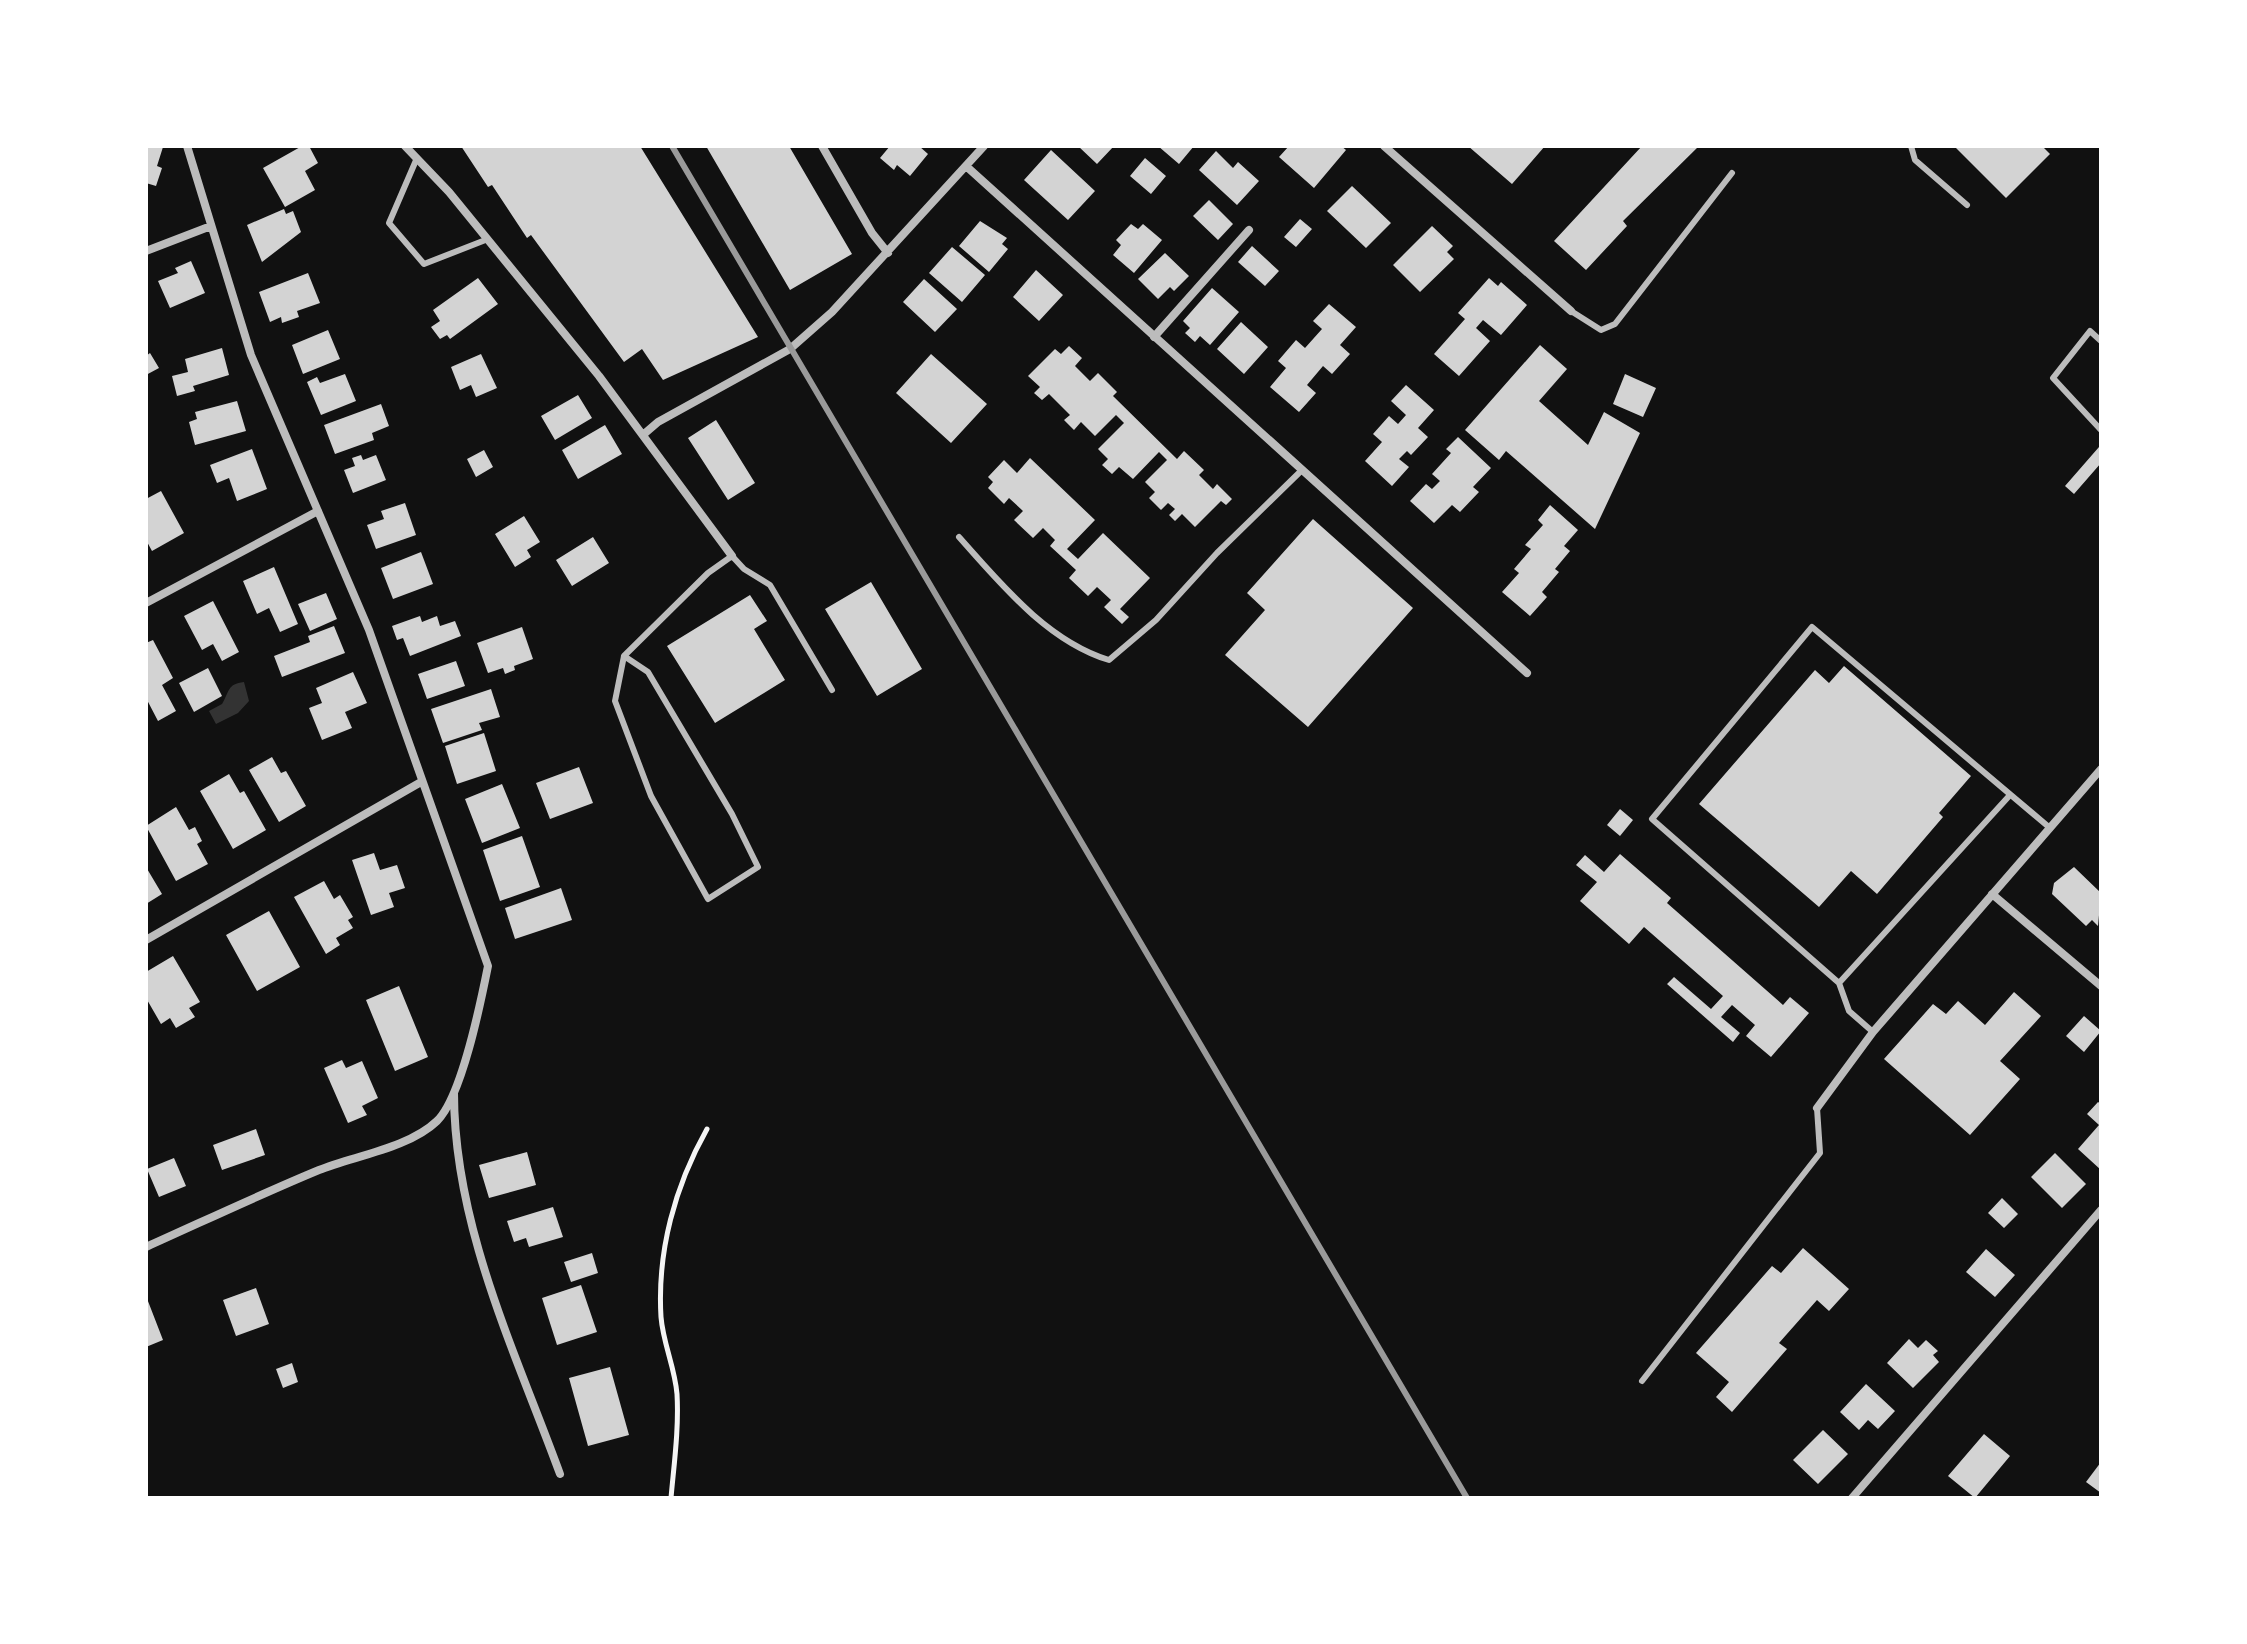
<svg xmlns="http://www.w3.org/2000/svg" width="2247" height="1644" font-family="'Noto Sans',sans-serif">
  <rect width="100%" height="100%" fill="#111"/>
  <path fill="#333" d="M244,682L249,701L238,713L216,724L209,711L222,704C230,691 227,684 244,682Z"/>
  <path fill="#d3d3d3" d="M146,146L163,147L157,166L162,168L156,186L146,183Z
    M302,146H309L318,163L305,171L315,190L285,207L263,168Z
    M461,146H640L758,337L663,380L642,349L624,362L531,235L527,238L492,185L488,187Z
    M706,146H789L852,254L790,290Z
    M890,146H919L928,154L910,176L897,165L894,170L880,158Z
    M1078,146H1114L1097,164Z
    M1158,146H1194L1179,164Z
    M1289,146H1341L1346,150L1314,188L1279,157Z
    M1468,146H1545L1512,184Z
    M1642,146H1699L1623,221L1627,226L1586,270L1554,241Z
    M1954,146H2042L2050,154L2006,198Z
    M1051,150L1095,191L1068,220L1024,180Z
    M1216,151L1233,168L1238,162L1259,181L1237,205L1199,170Z
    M1145,158L1166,176L1151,194L1130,176Z
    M1352,186L1391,223L1366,248L1327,211Z
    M1209,200L1233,224L1218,240L1193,216Z
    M284,209L286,214L293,211L301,232L262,262L247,225Z
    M1300,219L1312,229L1296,247L1284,237Z
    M980,221L1007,238L1002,244L1008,249L989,272L959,246Z
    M1131,224L1138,229L1143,224L1162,240L1134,273L1113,255L1121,245L1116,240Z
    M1432,226L1453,246L1447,252L1454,259L1420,292L1393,265Z
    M1252,246L1279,271L1265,286L1238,262Z
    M952,247L985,275L962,302L929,273Z
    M1165,253L1189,276L1174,291L1170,287L1158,299L1138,279Z
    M191,261L205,293L170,308L158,281L178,273L175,268Z
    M1036,270L1063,295L1039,321L1013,297Z
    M308,273L320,303L297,311L299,317L282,323L281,317L270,322L259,292Z
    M478,278L498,304L450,339L447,335L440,339L431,327L440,321L433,310Z
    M1489,278L1498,286L1501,282L1527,305L1501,335L1483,320L1476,328L1490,341L1459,376L1434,354L1465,319L1458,313Z
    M924,279L957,309L935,332L903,302Z
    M1212,288L1239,312L1210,345L1200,336L1195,342L1185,333L1190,328L1183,321Z
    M1329,304L1356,327L1340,345L1350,354L1332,374L1323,366L1307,385L1316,393L1299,412L1270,387L1286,368L1278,361L1296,340L1305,348L1322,329L1313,321Z
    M1241,322L1268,347L1244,374L1217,349Z
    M328,330L340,359L303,374L292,345Z
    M1540,345L1567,369L1539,401L1588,445L1604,412L1640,433L1595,529L1506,451L1499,460L1465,430Z
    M1069,346L1082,358L1075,366L1090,381L1098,373L1117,392L1113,396L1177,459L1184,451L1204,470L1199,475L1213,489L1217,484L1232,499L1226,505L1221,501L1195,527L1182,514L1175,521L1169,515L1175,509L1168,503L1161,510L1149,498L1155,492L1145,482L1167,460L1159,452L1133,479L1119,467L1112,474L1102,465L1108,459L1098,449L1124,423L1116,415L1095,436L1081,422L1074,430L1064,420L1070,415L1049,394L1042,400L1034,393L1040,387L1028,376L1055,349L1061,354Z
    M222,348L229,375L193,386L195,391L177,396L172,376L188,372L185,359Z
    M150,353L159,368L146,375V356Z
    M481,354L497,388L476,397L471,385L460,390L451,367Z
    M931,354L987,404L951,443L896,393Z
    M345,374L356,401L321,415L307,382L317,377L320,383Z
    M1625,374L1656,388L1643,417L1613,404Z
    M1406,385L1434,410L1418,428L1428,437L1411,455L1407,451L1399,459L1409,467L1392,486L1365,461L1382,442L1373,434L1389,416L1398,424L1406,415L1391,401Z
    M578,395L592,418L555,440L541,416Z
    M237,401L246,431L195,445L189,422L197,419L195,412Z
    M381,404L389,426L372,433L374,440L335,454L324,425Z
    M716,420L755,483L728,500L688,438Z
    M605,425L622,454L578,479L562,450Z
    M1458,437L1491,468L1473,487L1479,492L1460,512L1452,505L1434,523L1410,501L1426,484L1432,489L1440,481L1432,474L1451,453L1446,449Z
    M2099,447L2101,463L2074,494L2065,486Z
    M252,449L267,489L237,501L229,478L217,483L210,465Z
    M484,450L493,467L476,477L467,459Z
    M361,455L363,460L376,455L386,480L353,493L344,470L355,466L352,458Z
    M1030,458L1095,520L1067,549L1078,559L1103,533L1150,578L1120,609L1129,617L1122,624L1104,607L1111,600L1097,587L1088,596L1069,578L1076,570L1050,546L1055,540L1043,528L1033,538L1014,520L1023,511L1009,498L1004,504L988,488L993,482L988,477L1004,460L1017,473Z
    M161,491L184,533L152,551L146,540V499Z
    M405,503L416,535L376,549L367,525L384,519L381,511Z
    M1550,505L1578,530L1564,546L1570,551L1555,569L1559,572L1542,592L1547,597L1530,616L1502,592L1519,573L1514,569L1531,549L1525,545L1543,525L1538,520Z
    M524,516L540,542L527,550L531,557L515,567L495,534Z
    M1313,519L1413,608L1308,727L1225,655L1265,610L1247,593Z
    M593,537L609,563L572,586L556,560Z
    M421,552L433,584L393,599L381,568Z
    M274,567L298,624L280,632L269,608L257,614L243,581Z
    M871,582L922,669L877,696L825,609Z
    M326,593L337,619L310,631L298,604Z
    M750,595L767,621L754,629L785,680L715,723L667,646Z
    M213,601L239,652L222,661L213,644L202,650L184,616Z
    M420,616L422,622L437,616L440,626L455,621L461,636L410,656L403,638L397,640L392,626Z
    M334,626L345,653L282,677L274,656L310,642L308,636Z
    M522,627L533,659L514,666L515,670L505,674L503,668L488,673L477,643Z
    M153,640L173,678L162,685L176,711L158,721L146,698V643Z
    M456,661L465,686L427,699L418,674Z
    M1844,666L1971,776L1939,813L1943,817L1877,894L1851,871L1819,907L1699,804L1815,670L1829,683Z
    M208,668L222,696L194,712L179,683Z
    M353,672L367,703L345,712L352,728L322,740L309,708L322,703L316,688Z
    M491,689L500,717L479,723L482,730L443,743L431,709Z
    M484,733L496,771L457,784L445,746Z
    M272,757L281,773L286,771L306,806L279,822L249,770Z
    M579,767L593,803L550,819L536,783Z
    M229,774L240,793L244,791L266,830L233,849L200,791Z
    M502,784L520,828L482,843L465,799Z
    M176,807L189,830L195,827L202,841L197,844L208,864L176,881L146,826Z
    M1620,809L1633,820L1620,836L1607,825Z
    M522,836L540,887L500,901L483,850Z
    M374,853L380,870L397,865L405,888L389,893L394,907L371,915L352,860Z
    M1620,854L1671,898L1667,903L1783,1005L1790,997L1809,1013L1771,1057L1746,1036L1755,1025L1732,1005L1721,1017L1740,1033L1733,1042L1667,984L1674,977L1711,1009L1723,996L1644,927L1629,944L1580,901L1597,882L1576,865L1585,855L1604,872Z
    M146,867L162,894L146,904Z
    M2074,867L2101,893L2098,926L2092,920L2086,926L2052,894L2054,883Z
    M324,881L334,899L340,895L353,917L348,920L353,928L336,938L340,945L326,954L294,897Z
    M561,888L572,920L515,939L505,908Z
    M269,911L300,967L257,991L226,935Z
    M173,956L200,1002L189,1008L195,1017L176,1028L170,1018L161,1024L146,998V972Z
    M399,986L428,1057L395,1071L366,1000Z
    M2014,992L2041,1016L2000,1061L2020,1079L1970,1135L1884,1059L1933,1004L1946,1014L1958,1001L1985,1025Z
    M2084,1016L2101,1031L2084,1052L2066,1036Z
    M342,1060L346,1068L362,1061L378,1098L362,1106L367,1115L348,1123L324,1068Z
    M2098,1102L2101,1104V1170L2078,1149L2099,1125L2087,1114Z
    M256,1129L265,1155L222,1170L213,1145Z
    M527,1152L536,1185L489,1198L479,1165Z
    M2055,1153L2086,1184L2062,1208L2031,1177Z
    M174,1158L186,1186L159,1197L147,1169Z
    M2002,1198L2018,1214L2004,1228L1988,1213Z
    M553,1207L563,1237L529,1247L526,1238L514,1242L507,1221Z
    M1803,1248L1849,1289L1829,1311L1817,1300L1779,1343L1787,1349L1732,1412L1716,1397L1729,1382L1696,1353L1772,1266L1781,1273Z
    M1986,1249L2015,1275L1995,1297L1966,1272Z
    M592,1253L598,1273L571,1282L564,1262Z
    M581,1285L597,1332L557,1345L542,1298Z
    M256,1288L269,1324L236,1336L223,1300Z
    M146,1296L163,1340L146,1347Z
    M1909,1339L1918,1348L1926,1340L1938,1351L1933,1355L1939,1362L1913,1388L1887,1363Z
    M292,1363L298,1382L283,1388L276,1369Z
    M610,1367L629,1435L588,1446L569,1378Z
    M1866,1384L1895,1411L1878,1429L1868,1420L1859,1430L1840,1412Z
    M1823,1430L1848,1454L1818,1484L1793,1460Z
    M1984,1434L2010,1456L1975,1498L1948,1476Z
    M2101,1462V1493L2086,1482Z"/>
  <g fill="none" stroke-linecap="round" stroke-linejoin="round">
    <path stroke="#f5f5f5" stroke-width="5" d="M671,1498C674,1464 679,1429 677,1394C675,1368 663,1343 661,1317C657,1251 675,1186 707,1129"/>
    <path stroke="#bcbcbc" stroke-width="6" d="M1911,146L1915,160L1967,205
      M417,158L389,223L424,264L488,239
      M1571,311L1601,330L1615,324L1732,173
      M2101,341L2090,331L2053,378L2101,430
      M959,537C1001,584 1047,641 1109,660L1156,620L1217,553L1302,470
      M624,656L648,672L732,814L758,867L708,899L651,796L615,701L624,656L708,573L732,556L744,569L770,585L832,690
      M2010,795L1839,983L1652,819L1812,627L2050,828
      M1839,983L1849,1011L1873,1032
      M1642,1381L1820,1153L1817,1108"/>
    <path stroke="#bcbcbc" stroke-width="8" d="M405,146L449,192L599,376L732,556
      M822,146L872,233L888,253
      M1384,146L1571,311
      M966,166L1527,673
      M146,251L211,226
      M1154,337L1249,230
      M644,434L658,422L790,349L832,312L984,146
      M146,603L318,511
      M1992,894L2101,986
      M146,940L421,782
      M454,1093C454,1226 515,1351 560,1474
      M1817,1108L1873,1032L2101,769
      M146,1247C204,1221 261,1194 319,1170C354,1156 409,1148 437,1121C462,1097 481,1001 488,966L369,630L251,355L187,146
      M1852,1498L2101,1210"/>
    <path stroke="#9a9a9a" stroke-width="6" d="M672,146L1467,1498"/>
  </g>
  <rect width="2247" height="1644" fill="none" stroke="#ffffff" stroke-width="296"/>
</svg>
